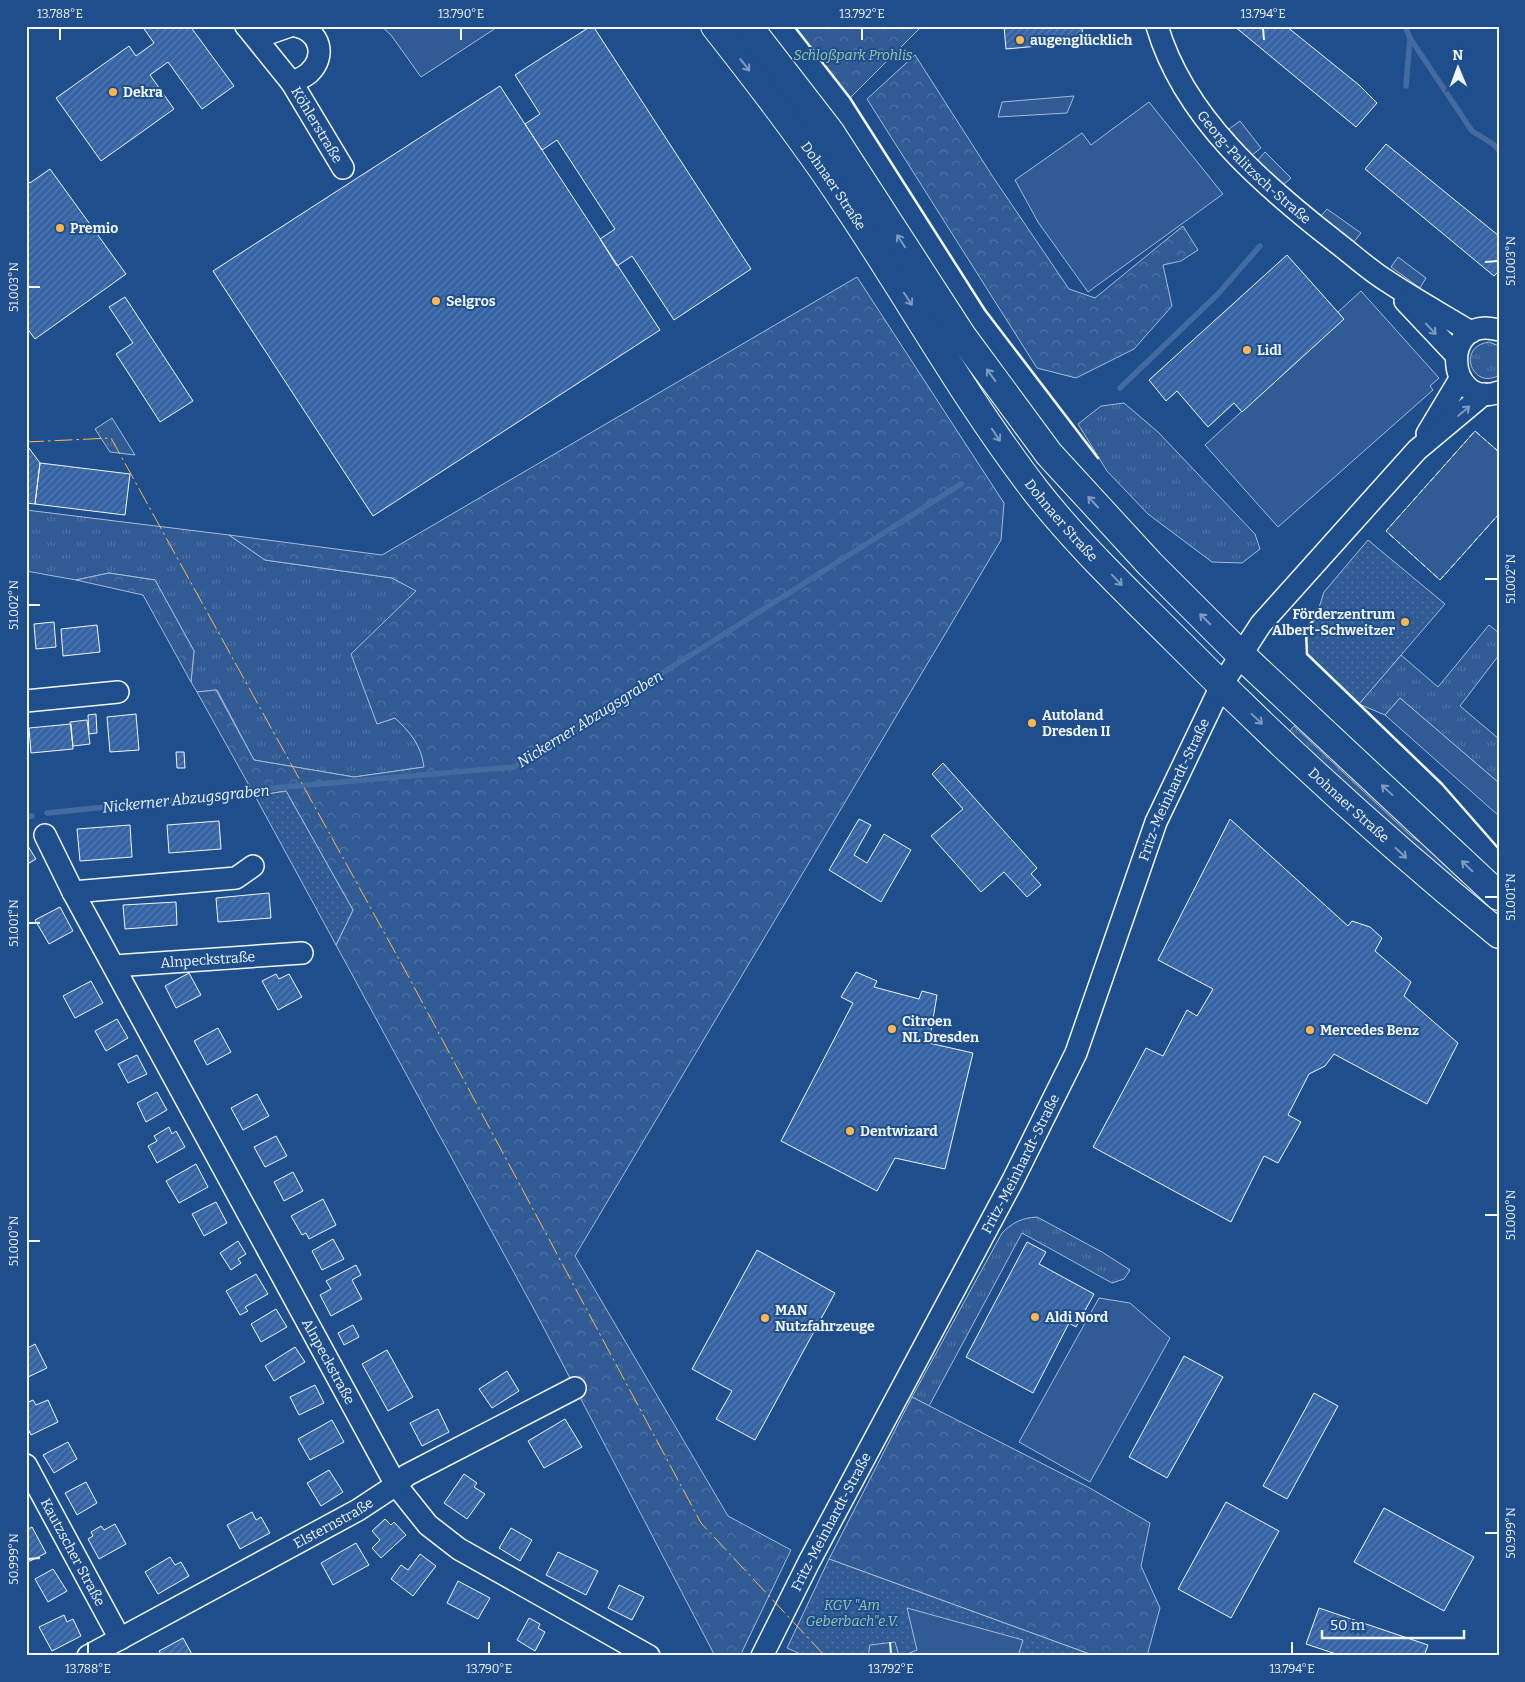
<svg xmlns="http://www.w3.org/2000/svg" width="1525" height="1682" font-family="Bitter,serif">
  <defs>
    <pattern id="grass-tufts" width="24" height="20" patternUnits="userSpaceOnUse" patternTransform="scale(1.25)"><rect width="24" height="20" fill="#305b95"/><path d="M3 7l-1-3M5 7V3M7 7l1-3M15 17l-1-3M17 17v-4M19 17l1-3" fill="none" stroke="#4e73a5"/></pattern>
    <pattern id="forest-crowns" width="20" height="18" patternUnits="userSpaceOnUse" patternTransform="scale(1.25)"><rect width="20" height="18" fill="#305b95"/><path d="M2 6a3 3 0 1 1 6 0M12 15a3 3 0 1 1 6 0" fill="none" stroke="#4e73a5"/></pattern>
    <pattern id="park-dots" width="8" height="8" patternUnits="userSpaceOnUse" patternTransform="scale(1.25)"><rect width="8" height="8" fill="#305b95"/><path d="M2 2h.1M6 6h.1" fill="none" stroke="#4e73a5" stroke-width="1.8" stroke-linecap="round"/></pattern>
    <pattern id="building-hatch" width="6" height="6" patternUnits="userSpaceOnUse" patternTransform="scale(1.25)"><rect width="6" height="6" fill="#3563a3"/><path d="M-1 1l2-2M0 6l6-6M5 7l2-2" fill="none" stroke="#537ab1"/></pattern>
  </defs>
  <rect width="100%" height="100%" fill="#1f4e8c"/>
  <path fill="url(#grass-tufts)" stroke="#a8bbd7" d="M1489,342L1499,346V375C1473,391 1455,347 1489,342Z
    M1124,403L1158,432L1255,534L1260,549L1242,563L1212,562L1148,514L1107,471L1078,424L1101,406Z
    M112,418L135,455L110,452L95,429Z
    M26,510L229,535L265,560L392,578L417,591L366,692L377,724L395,718C411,733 421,745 425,767L354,777L254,760L217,690L197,692L191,682L194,651L155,580L109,573L76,580L26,571Z
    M1489,625L1499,633V655L1460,706L1499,739V783L1400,698L1385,715L1359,704L1401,655L1438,687Z
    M1294,726L1411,836L1455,866L1499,908V920L1438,870L1289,732Z
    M1037,1217L1102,1252L1130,1270L1124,1279L1112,1283L1022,1233L929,1406L912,1397L1002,1233C1013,1222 1022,1218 1037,1217Z"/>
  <path fill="url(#forest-crowns)" stroke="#a8bbd7" d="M794,26H922L850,98Z
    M915,55L993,177L1069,289L1095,298L1183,226L1198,250L1181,261L1163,265L1172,306L1134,349L1076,378L1037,368L867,99Z
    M857,277L1004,503L1001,540L575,1256L728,1516L791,1550L740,1656H715L536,1313L336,945L353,910L286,791L255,796L197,692L216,690L254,760L354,777L424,767C421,745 411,733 395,718L377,724L351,654L416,591L392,578L265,560L229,535L382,555Z
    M109,573L155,580L194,651L191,682L143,595L76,580Z
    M912,1397L1088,1487L1150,1523L1141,1566L1160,1608L1147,1656H1095L829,1559Z"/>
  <path fill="url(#park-dots)" stroke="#a8bbd7" d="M1368,540L1445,604L1359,704L1307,654L1306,631L1317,614L1324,592Z
    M286,791L353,910L336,945L255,796Z
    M829,1559L1095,1656H805L787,1648Z"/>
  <path fill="#305b95" stroke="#a8bbd7" d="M381,26H499L421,77L391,35Z
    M1074,96L1067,113L998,117L1002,102Z
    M1149,102L1223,194L1088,292L1038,222L1015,180L1082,133L1091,145Z
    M1240,121L1261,148L1252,155L1229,129Z
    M1265,152L1291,178L1282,186L1257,161Z
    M1327,209L1361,233L1353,243L1320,217Z
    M1398,257L1426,278L1420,288L1391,267Z
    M1361,291L1439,378L1430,386L1433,390L1278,527L1205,445L1343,319L1338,312Z
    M1475,431L1499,452V514L1440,580L1386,531Z
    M1400,698L1499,783V816L1385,715Z
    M1099,1298L1130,1303L1170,1338L1090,1482L1019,1442Z
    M907,1608L1023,1640L1018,1656H902L917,1650Z
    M895,1642L899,1656H868L870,1645Z"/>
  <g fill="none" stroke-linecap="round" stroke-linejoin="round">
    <path stroke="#446ba0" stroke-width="5.5" d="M1405,26L1410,38L1472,131L1493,144L1499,150
      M1406,86L1410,38
      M1120,388L1218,294L1260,246
      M47,813L195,798L262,789L514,767L961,484
      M26,817L32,816"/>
  </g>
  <path fill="url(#building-hatch)" stroke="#f2f6ff" d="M142,26H190L234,86L202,109L168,62L150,75L174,109L101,161L56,98L129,46L136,56L154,43Z
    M591,26H593L751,269L674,320L632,256L617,266L600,239L615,229L557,140L542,150L525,124L540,114L515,75Z
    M1004,26H1082L1083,42L1006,49Z
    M1234,26H1286L1359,85L1377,103L1356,127Z
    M500,86L660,330L373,516L213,271Z
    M1386,144L1499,236V271L1494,276L1365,169Z
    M50,169L126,274L35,339L26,327V178L30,183Z
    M1287,255L1344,319L1242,412L1234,403L1208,427L1177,391L1166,401L1149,380Z
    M125,297L193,401L160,422L116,354L133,343L109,307Z
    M26,444L40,463L35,504L26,503Z
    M40,463L130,474L125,515L35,504Z
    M54,622L56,647L36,649L34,624Z
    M97,625L100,652L63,656L61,629Z
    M96,714L97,733L89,734L88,715Z
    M136,714L139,750L110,752L107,717Z
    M87,720L90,744L73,746L70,722Z
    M71,724L73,749L31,753L29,728Z
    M176,752H184L185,768H177Z
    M943,763L1037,868L1031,874L1041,885L1027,897L1004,872L981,892L931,836L963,809L932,774Z
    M859,819L871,825L854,855L867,863L884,834L911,850L881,902L829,870Z
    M1230,819L1348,926L1352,921L1370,927L1382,938L1375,951L1411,982L1404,996L1458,1043L1427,1104L1334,1054L1325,1066L1309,1074L1288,1115L1301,1122L1278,1163L1264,1156L1231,1222L1093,1147L1146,1048L1163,1056L1187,1010L1197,1016L1213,989L1158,960Z
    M219,821L221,849L169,853L167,825Z
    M130,825L132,857L80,861L77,829Z
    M26,843L36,859L26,865Z
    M269,893L271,918L218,922L216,898Z
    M176,902L177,925L125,929L123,905Z
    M60,907L73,931L49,944L35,920Z
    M856,972L877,981L874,987L919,999L922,991L937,995L929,1043L973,1053L945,1169L895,1158L877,1191L781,1141L853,1003L841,997Z
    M189,973L201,995L176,1008L165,986Z
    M276,974L279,979L289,974L302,997L278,1010L262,981Z
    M91,981L103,1003L75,1018L63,996Z
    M117,1019L128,1038L106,1051L95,1031Z
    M218,1028L231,1052L207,1065L194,1041Z
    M137,1055L147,1074L128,1083L118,1064Z
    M157,1092L167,1110L146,1122L137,1103Z
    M257,1094L269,1116L243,1130L231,1108Z
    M169,1127L172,1134L176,1131L185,1147L157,1163L148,1146L157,1141L154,1136Z
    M276,1136L287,1156L265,1167L254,1147Z
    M196,1164L208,1187L179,1203L166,1181Z
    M293,1172L303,1191L284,1201L274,1182Z
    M323,1199L336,1225L309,1239L306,1233L302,1235L291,1216Z
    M216,1202L227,1223L204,1236L192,1214Z
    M333,1239L344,1259L322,1270L312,1251Z
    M238,1241L246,1254L238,1259L241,1263L231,1270L220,1253Z
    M1027,1242L1046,1252L1039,1264L1094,1294L1076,1327L1069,1323L1033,1393L966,1357Z
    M757,1250L835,1293L755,1440L716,1419L732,1391L692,1369Z
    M356,1265L361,1275L352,1280L362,1299L331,1316L320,1295L331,1289L326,1281Z
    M256,1274L268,1294L245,1307L248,1311L240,1315L226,1291Z
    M276,1309L287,1327L261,1342L251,1324Z
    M353,1325L359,1337L344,1345L338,1333Z
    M35,1344L47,1368L26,1378V1349Z
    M295,1347L305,1362L274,1381L265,1366Z
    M387,1350L413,1397L388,1411L362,1364Z
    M1184,1356L1223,1377L1167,1478L1129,1457Z
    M507,1371L519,1391L492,1408L479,1389Z
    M315,1385L324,1403L299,1415L290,1397Z
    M1314,1393L1338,1406L1287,1499L1263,1486Z
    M33,1400L36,1405L48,1400L58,1422L31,1435L26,1425V1403Z
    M438,1409L449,1432L422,1446L410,1423Z
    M565,1419L582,1447L544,1468L528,1441Z
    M332,1420L344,1442L310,1460L298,1439Z
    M68,1442L77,1459L54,1473L43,1455Z
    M329,1470L343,1492L321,1506L307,1483Z
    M464,1474L477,1483L474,1487L485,1494L467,1519L444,1503Z
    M86,1482L97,1503L77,1515L65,1493Z
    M1226,1502L1279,1531L1231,1618L1178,1589Z
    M1384,1508L1474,1557L1444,1611L1354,1562Z
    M252,1512L256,1520L261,1517L270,1533L240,1549L227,1525Z
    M385,1519L391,1525L394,1522L406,1535L381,1558L372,1548L380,1540L372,1531Z
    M115,1524L126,1544L99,1559L88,1539L93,1536L91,1532L101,1526L104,1530Z
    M32,1527L46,1553L26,1563V1530Z
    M511,1528L532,1540L520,1561L499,1548Z
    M356,1543L369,1565L333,1585L321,1563Z
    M558,1552L598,1571L586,1595L546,1575Z
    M420,1554L436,1566L413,1596L391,1579L401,1565L408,1570Z
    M170,1557L175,1565L181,1562L189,1576L158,1594L145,1572Z
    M53,1569L67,1591L48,1602L35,1579Z
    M458,1581L490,1598L478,1619L447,1603Z
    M619,1585L644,1597L632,1620L608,1608Z
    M1319,1608L1428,1645L1424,1656H1342L1306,1644Z
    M64,1615L67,1622L73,1619L81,1636L52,1651L39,1627Z
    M529,1618L540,1624L538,1628L545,1632L535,1651L517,1640Z
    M183,1638L193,1656H162L159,1651Z"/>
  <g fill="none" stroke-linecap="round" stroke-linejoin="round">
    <defs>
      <g id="minor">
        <path id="s1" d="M246,26L292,83L343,168"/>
        <path d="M246,26L270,33L290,26"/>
        <path id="s2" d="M1157,26C1184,118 1263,185 1336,242C1353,255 1369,270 1387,281C1414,299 1443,315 1471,332"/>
        <path d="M292,83C297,80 304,77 309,73C327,56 320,31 296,26"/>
        <path d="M1405,301L1455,354"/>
        <path d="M1499,330C1439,313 1446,411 1499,392"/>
        <path d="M1427,434L1460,379"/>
        <path d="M26,701L118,692"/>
        <path id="s3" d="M45,835L73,892L396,1485L428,1525L459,1549L649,1656"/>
        <path d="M73,892L236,878L253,866"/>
        <path id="s4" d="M114,966L302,953"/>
        <path id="s5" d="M26,1465L120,1639"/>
        <path id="s6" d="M88,1656L358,1510L396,1485L407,1475L575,1388"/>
        <path id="s7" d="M762,1656L809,1562L1013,1180L1076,1053L1156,822L1221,686L1261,624L1417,450L1484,394"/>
      </g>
      <g id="major">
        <path id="s8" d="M715,26C760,83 805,141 845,202C909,297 965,399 1035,490C1077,544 1128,592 1176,640C1279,744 1386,842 1499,934"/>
        <path d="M748,26L830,132L962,336L1049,454L1150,564L1240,654L1499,896"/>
      </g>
    </defs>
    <use href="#minor" stroke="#f2f6ff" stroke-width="24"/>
    <use href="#major" stroke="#f2f6ff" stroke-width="30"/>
    <use href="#minor" stroke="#1f4e8c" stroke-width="21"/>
    <use href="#major" stroke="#1f4e8c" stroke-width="28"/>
    <path stroke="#f2f6ff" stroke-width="1" stroke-dasharray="6 2.5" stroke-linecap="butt" d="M1499,452L1475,431L1386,531L1440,580L1499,514"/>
    <path stroke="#f2f6ff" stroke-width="2.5" d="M794,26L850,98L985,310L1098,458
      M1317,614L1306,631L1307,654L1442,784L1499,849"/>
    <path stroke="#ffb74d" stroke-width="1" stroke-dasharray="18 4 2.5 4" stroke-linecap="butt" d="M26,442L111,438L406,972L701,1523L825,1656"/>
  </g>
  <defs><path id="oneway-shaft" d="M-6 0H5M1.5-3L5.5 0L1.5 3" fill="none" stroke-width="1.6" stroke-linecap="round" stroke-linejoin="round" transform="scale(1.25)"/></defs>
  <g stroke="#7e9ac0">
    <use href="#oneway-shaft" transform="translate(745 65) rotate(52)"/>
    <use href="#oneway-shaft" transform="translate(901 241) rotate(-123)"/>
    <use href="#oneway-shaft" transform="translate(908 299) rotate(57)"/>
    <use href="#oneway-shaft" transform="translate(1431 329) rotate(47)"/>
    <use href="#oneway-shaft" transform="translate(991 375) rotate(-126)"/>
    <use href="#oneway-shaft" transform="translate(1464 411) rotate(-40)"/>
    <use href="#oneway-shaft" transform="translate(996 435) rotate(57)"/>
    <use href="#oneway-shaft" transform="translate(1093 502) rotate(-133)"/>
    <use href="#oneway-shaft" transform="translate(1117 580) rotate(46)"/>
    <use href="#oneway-shaft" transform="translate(1205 619) rotate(-135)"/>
    <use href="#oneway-shaft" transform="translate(1257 719) rotate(43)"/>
    <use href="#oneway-shaft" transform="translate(1387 790) rotate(-137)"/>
    <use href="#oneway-shaft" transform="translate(1401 853) rotate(43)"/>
    <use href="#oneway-shaft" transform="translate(1467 866) rotate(-136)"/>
  </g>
  <path fill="none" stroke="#f2f6ff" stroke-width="2" d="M60,28V40M461,28V40M862,28V40M1263,28L1264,40M1485,262L1498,261M28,287H40M1485,579H1498M28,605H40M1485,897H1498M28,923H40M1485,1215H1498M28,1241H40M1485,1533H1498M28,1559L40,1558M88,1642V1654M489,1642V1654M890,1642L891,1654M1292,1642V1654"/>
  <g fill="#ffb74d" stroke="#1f4e8c" stroke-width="2">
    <circle cx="1020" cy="40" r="5"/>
    <circle cx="113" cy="92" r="5"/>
    <circle cx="60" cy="228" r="5"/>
    <circle cx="436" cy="301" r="5"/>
    <circle cx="1247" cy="350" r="5"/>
    <circle cx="1405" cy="622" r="5"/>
    <circle cx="1032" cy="723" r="5"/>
    <circle cx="892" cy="1029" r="5"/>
    <circle cx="1310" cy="1030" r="5"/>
    <circle cx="850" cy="1131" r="5"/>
    <circle cx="1035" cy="1317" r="5"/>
    <circle cx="765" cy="1318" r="5"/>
  </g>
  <g text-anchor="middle" stroke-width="4" stroke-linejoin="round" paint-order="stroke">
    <g font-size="14" font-weight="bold" fill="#f2f6ff" stroke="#1f4e8c" text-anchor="start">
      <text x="1030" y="45">augenglücklich</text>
      <text x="123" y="97">Dekra</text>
      <text x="70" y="233">Premio</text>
      <text x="446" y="306">Selgros</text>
      <text x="1257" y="355">Lidl</text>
      <text x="1395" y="619" text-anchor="end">Förderzentrum<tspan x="1395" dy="16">Albert-Schweitzer</tspan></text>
      <text x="1042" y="720">Autoland<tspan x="1042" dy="16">Dresden II</tspan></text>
      <text x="902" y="1026">Citroen<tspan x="902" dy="16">NL Dresden</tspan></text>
      <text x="1320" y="1035">Mercedes Benz</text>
      <text x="860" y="1136">Dentwizard</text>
      <text x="775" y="1315">MAN<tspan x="775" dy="16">Nutzfahrzeuge</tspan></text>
      <text x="1045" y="1322">Aldi Nord</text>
    </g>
    <g font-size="14" font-style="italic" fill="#97c8a6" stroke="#1f4e8c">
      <text x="853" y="60">Schloßpark Prohlis</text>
      <text x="852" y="1610">KGV "Am<tspan x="852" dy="16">Geberbach"e.V.</tspan></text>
    </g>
    <g font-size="14" fill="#f2f6ff" stroke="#1f4e8c">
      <text dy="5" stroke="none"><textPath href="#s1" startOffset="122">Köhlerstraße</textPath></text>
      <text dy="5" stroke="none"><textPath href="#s2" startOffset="174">Georg-Palitzsch-Straße</textPath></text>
      <text dy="5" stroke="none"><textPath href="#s8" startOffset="199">Dohnaer Straße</textPath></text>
      <text dy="5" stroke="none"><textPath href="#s8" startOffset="604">Dohnaer Straße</textPath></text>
      <text dy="5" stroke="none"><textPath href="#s7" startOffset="961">Fritz-Meinhardt-Straße</textPath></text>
      <text dy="5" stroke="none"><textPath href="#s8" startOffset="1009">Dohnaer Straße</textPath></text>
      <text dy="5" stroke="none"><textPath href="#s4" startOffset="94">Alnpeckstraße</textPath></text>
      <text dy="5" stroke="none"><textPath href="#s7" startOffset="556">Fritz-Meinhardt-Straße</textPath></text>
      <text dy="5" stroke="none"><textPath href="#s3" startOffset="598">Alnpeckstraße</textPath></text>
      <text dy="5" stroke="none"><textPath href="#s7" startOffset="151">Fritz-Meinhardt-Straße</textPath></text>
      <text dy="5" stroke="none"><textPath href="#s6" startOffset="279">Elsternstraße</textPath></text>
      <text dy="5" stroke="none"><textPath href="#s5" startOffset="99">Kautzscher Straße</textPath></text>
    </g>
    <g font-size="15" font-style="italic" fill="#f2f6ff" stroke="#1f4e8c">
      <text transform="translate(590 719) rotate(-32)" y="5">Nickerner Abzugsgraben</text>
      <text transform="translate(186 799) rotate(-6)" y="5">Nickerner Abzugsgraben</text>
    </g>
  </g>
  <rect width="1525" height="1682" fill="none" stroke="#1f4e8c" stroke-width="55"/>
  <g transform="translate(1458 68) rotate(359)" stroke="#1f4e8c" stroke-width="4" paint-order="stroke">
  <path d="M0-4L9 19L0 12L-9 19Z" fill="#f2f6ff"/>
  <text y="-8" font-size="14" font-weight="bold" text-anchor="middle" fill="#f2f6ff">N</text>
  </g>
  <path d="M1322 1630v8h142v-8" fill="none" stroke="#f2f6ff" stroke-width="2.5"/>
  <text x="1330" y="1630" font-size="15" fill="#f2f6ff" stroke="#1f4e8c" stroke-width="4" paint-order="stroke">50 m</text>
  <rect x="28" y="28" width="1470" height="1626" fill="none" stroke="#f2f6ff" stroke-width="2"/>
  <g font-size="12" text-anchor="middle" fill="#f2f6ff">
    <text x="60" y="18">13.788°E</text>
    <text x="461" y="18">13.790°E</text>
    <text x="862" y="18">13.792°E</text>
    <text x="1263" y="18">13.794°E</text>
    <text transform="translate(1511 261) rotate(-90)" y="4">51.003°N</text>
    <text transform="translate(14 287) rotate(-90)" y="4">51.003°N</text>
    <text transform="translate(1511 579) rotate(-90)" y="4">51.002°N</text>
    <text transform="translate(14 605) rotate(-90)" y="4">51.002°N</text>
    <text transform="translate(1511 897) rotate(-90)" y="4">51.001°N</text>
    <text transform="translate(14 923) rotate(-90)" y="4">51.001°N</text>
    <text transform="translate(1511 1215) rotate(-90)" y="4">51.000°N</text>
    <text transform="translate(14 1241) rotate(-90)" y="4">51.000°N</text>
    <text transform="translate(1511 1533) rotate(-90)" y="4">50.999°N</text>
    <text transform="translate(14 1559) rotate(-90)" y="4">50.999°N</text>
    <text x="88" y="1673">13.788°E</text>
    <text x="489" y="1673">13.790°E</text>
    <text x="891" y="1673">13.792°E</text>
    <text x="1292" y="1673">13.794°E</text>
  </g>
</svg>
